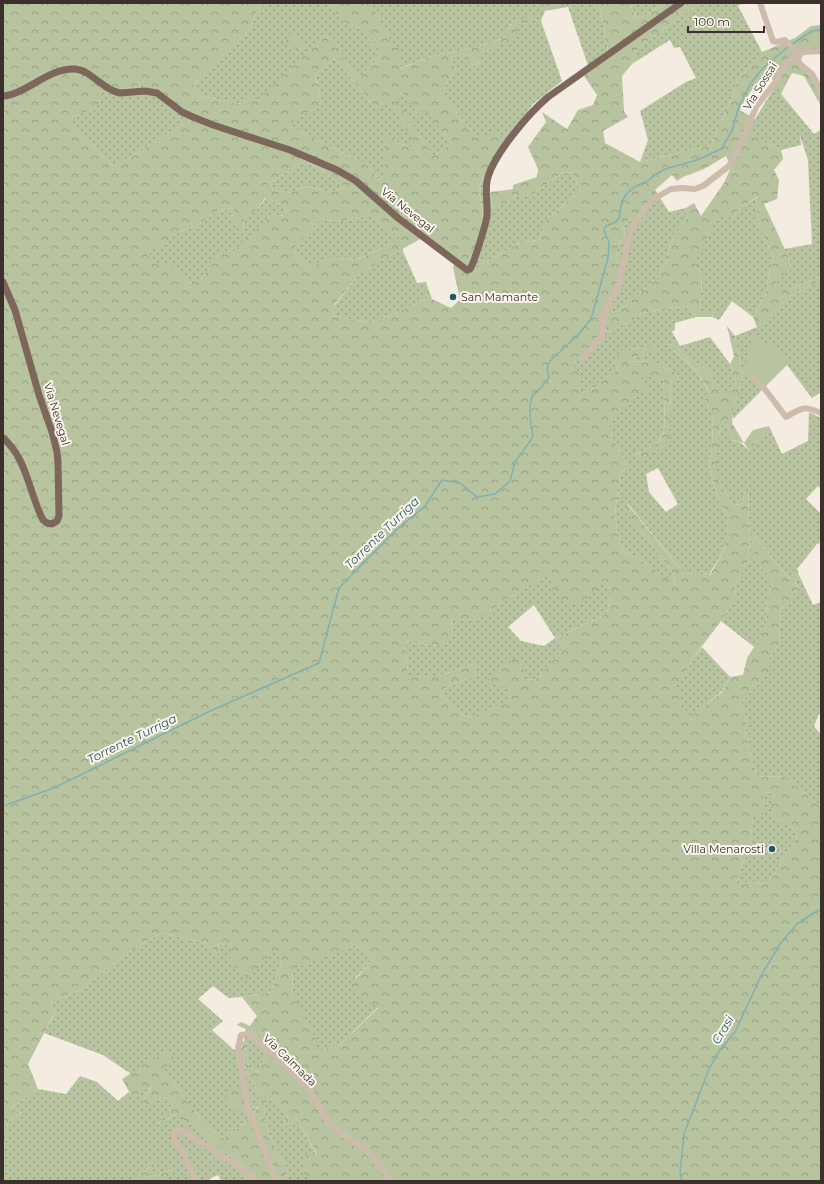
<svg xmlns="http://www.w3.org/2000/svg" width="824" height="1184" font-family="Montserrat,sans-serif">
  <defs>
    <pattern id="grass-dots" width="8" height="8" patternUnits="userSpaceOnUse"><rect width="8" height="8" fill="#b8c4a0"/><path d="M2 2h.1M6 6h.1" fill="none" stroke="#97a083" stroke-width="1.8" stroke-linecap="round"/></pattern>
    <pattern id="forest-crowns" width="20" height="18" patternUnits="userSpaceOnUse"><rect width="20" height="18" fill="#b8c4a0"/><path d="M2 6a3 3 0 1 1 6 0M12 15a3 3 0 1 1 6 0" fill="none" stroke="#97a083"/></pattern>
  </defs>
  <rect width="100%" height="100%" fill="#f4ebe1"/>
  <path fill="url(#grass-dots)" fill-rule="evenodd" d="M264,3H328L343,22L361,29L380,55L360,78L344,60L335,39L325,37L258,100L241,104L202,96L193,85L251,28L256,13Z
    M371,3H541V4L545,11L541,21L562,81L533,104L506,141L479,139L440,93L456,70L450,58L465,54L473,66L481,62L479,53L498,47L518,24L532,22L511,24L504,38L470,49L439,54L400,68L393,46Z
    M578,3H598L605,33L609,58L590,71L568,7Z
    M630,3H666L636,20Z
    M700,3H742L738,6L762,52L737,81L733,96L711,145L640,162L648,140L640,111L686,82L696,78L680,47L674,48L670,40L632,64L638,48Z
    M334,58L375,108L389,100L423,157L409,146L398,143L391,137L385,174L379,180L367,165L291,127L293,120L322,105L315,76Z
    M143,85L190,120L114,167L71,122L73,116L95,109L106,92Z
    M776,85L784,88L781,94L814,134L821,130V277L789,289H774L777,282L791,268L788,256L784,249L812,244L808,160L800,136L801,145L781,150L750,135L755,119Z
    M402,93L418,114L425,109L452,143L433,156L394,97Z
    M304,161L317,167L345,188L330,192L306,186L289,193L280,191L268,184Z
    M490,168V192L493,209L516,195H532L563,172L572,173L581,191L547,219L538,240L519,243L488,261L476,265L483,212L478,187Z
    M659,196L669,212L686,208L687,219L676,231L669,247L666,262L654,281L619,311L603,315L619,284L617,249L626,233L623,227L630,219L635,223Z
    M758,197L757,210L759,227L774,258L767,283L768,289L753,317L732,301L719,320L712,317L715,312H700L702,278L694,259L722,210L732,219L740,208Z
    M266,198L283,206L284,216L272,214L230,255L222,249L200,281L187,283L182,275L158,265L148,253L151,247L161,246L172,235L198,225L216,212L232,208L237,233L243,232L244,218L257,210Z
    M369,215L401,239L358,259L330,258L308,268L293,250L321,218L337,222Z
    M402,249L417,283L426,282L427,298L407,308L371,323L333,316L334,306L359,274Z
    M821,281V392L812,398L787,365L783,355L755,382L761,391L733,419V411L743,375L735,336L757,327L791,296Z
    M687,306L696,317L675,323V329L672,332L680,346L710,337L730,364L736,376L730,395L713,380L709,370L686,357L674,345L665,344C684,359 697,368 708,391L705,400L713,416L712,445L709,464L714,486L728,520L726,546L709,575L684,573L628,504L625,510L672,572L676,587L639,558L626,553L619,542L615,514L620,475L627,465L610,433V419L636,393L637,383L642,377H652L664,380C663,392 667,427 662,436C659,444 641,452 634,455L658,450L665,446L670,412L671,382L679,379L676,373L655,362L629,361L631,358L661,350L655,345L631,350L613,364L618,368L614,373L599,381L598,387L581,393L572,370L575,362L603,334L629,322L644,313ZM658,468L678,504L666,512L649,492L646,474Z
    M809,412L821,418V489L818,486L806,499L821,514V543L817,544L797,569L791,580L754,536L755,561L773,581L766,603L767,627L754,647L721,621L734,599L736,583L750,558L748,482L741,505L732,504L717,477V442L722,423L726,420L732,440L741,443L749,451L769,426L782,454L808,441Z
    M550,572L604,579L611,592L607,614L555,638L564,648L535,680L525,679L510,688L509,702L468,718L441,696L443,689L476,675V663L439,676H408L405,641L437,646L453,634L451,619H478ZM534,605L555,638L544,646L521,641L508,627Z
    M799,575L813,605L821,602V714H819L814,726L821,735V805L815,802L786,777L757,776L745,733L747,718L739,704L770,672V657L779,644L781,609L798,589L795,582Z
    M702,647L730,677L722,691L689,719L674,685L686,676L690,662Z
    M773,792L772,817L792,827L797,838L779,865L769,882L737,883L738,875L750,847L753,814L763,793Z
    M161,933L206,943L218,955L219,943L234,947L274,952L282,959L271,992L242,997L229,998L213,986L198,999L223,1021L212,1030L234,1050L242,1048L247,1076L261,1095L259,1105L245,1123L224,1138L206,1126L163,1069L169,1049L131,1074L103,1055L44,1033L55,1013L51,1003L82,989L130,951Z
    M355,945L374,958L355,978L378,1007L342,1043L316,1053L292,994L293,968Z
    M246,1029L255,1033L266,1055L258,1072L249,1067L244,1041Z
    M80,1076L97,1082L118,1101L129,1092L132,1097L151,1086L139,1109L164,1097L175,1101L157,1124L184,1111L194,1123L218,1148L209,1162L223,1150L247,1169L245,1181H221L218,1175L209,1179L210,1181H166L173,1169L148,1178L155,1161L135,1181H3V1153L8,1123L21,1113L11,1108L38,1089L66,1094Z
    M273,1099L287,1115L284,1127L296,1118L317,1155L306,1154L308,1178L307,1181H287L286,1168L268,1132L264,1111L266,1102Z"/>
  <path fill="url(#forest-crowns)" fill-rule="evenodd" d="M3,3H264L256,13L251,28L193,85L202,96L241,104L249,97L258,99L325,37L335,39L344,60L360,78L380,55L361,29L343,22L328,3H371L393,45L401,50V68L439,54L470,49L504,38C512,21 514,19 532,17V22L518,24L513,39L498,47L480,53L481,62L472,66L465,54L450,58L456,70L440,93L479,139L493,132L506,141L478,187L483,212L476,265L488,261L519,243L538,240L547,219L581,191L572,173L563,172L532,195H516L493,209L490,192L513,189V185L537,177L538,169L528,147L546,122L542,112L567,129L578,110L593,105L597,95L584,76L609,58L605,33L598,3H630L636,20L666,3H700L638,48L632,64L622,76L624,111L628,117L603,131L605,143L640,162L711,145L733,96L737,81L749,67L762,52L795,38L811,26L821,25V50L806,51L797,63C812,76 821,86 821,106L804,76L792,73L784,88L776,85L768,73C756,83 747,95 740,110L755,119L751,135L781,150L783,159L774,170L779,180L777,199L764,204L788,256L791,268L777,282L774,289H789L821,277V281L791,296L757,327L753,317L768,289L767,283L774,258L759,227L757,210V197L740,208L732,219L722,211L695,258L702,278L700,312L715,311L712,317H696L687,306L644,313L629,322L603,334L583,359L575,362L572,370L581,373V393L598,387L599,381L614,373L618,368L613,364L622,349L631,350L655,345L662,350L631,358L629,361L655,362L676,373L679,379L671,382L669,436L665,446L643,459L633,456C640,453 658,444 662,437C667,428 663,392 664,380L652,377H642L638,383L646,387L647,393H636V399L611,418L610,433L627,465L620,475L615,514L619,542L626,553L639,558L676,586L672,572L625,510L627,504L684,573L710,575L726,546L728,520L714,486L709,464L712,445L713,416L705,400L708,390C697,368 684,358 664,344L674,345L686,357L709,370L713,380L730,394L736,376L730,364L734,356L727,326L735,336L743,375L733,411L732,423L744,443L753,430L769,426L749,451L744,443L732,440L726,420L722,423L717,442V477L732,504L741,505L748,481L750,558L736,583L734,599L721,621L690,662L686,676L675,685L689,718L722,692L730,677L743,675L747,658L767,627L766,603L773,581L755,561L753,535L790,579L797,569L799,575L795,582L798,589L781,609L779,644L770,657V672L739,704L747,718L745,733L757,776L786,777L815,802L821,805V1181H307L308,1178L302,1171L306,1154H317L296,1118L284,1127L287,1115L273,1099L266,1102L264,1111L268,1132L286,1168L287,1181H245L247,1169L223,1150L208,1163L218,1148L194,1123L184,1126V1111L156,1124L175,1101L164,1097L138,1110L151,1087L132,1097L122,1079L169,1049L175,1059L163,1069L206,1126L224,1138L245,1123L259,1106L256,1101L261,1095L247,1076L241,1043L244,1041L249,1067L258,1072L266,1055L255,1033L237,1025L241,1022L250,1026L257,1016L242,997L271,992L282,959L274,952L248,978L229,961L233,947L219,943L218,955L206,943L161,933L130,951L82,989L51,1003L55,1012L28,1064L38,1089L11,1108L21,1113L8,1123L3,1153ZM334,58L375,108L389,100L422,156L409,146L398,143L391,137L384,138L385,174L379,180L367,165L291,127L294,120L322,105L315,76ZM143,85L190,120L114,167L71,122L73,116L95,109L106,92ZM402,93L418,115L425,110L452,143L433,156L395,97ZM726,156L731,167L724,183L701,216L694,203L686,208L687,219L676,231L669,247L666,262L654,281L619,311L604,314L619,284L617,249L626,232L623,227L630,219L635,223L659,196L655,190L672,175L677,181L683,177L704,169ZM304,161L317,167L345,188L330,192L306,186L289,193L280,191L268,184ZM265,198L283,206V216L272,214L230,254L222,248L200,281L187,283L182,275L171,264L158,265L148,253L151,247L161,246L167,243L172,235L198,225L216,212L232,208L237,233L243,232L244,218L257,210ZM369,215L400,239L359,259L330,258L308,268L293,250L321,218L337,222ZM422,238L455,262L453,267L460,300L451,308L432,299L426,282L427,298L407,308L371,323L333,316L334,305L359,274ZM549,573L552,589L565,602L576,604L590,597L604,579L611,592L607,614L555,638L564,648L535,680L525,679L520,655L495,672L488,683L510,688L508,702L468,718L441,696L443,689L476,675V663L439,676H408L405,641L437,646L447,643L453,634L451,619H478ZM772,792V817L792,827L797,838L779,865L769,882L737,883L738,875L750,847L753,814L763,815V793ZM355,945L374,958L348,987L378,1008L342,1043L316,1053V1038L292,994L293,969Z
    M541,3H578L568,7L545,11L540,4Z
    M286,33L295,36L305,44L299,50L287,46Z
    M234,1088L244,1091L252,1099L246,1110H234L223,1093Z
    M156,1160L148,1178L174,1169L166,1181H135Z"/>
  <path fill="#b8c4a0" d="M753,334L783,355L787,365L761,391L755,382L743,375Z"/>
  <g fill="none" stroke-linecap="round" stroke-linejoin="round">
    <path stroke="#7fb0b2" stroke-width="1.5" d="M792,44L812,31L821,30
      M3,806L54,788L208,712L319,663L339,588L395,531L425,506L442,480L460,483L477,497L495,494L510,481L515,462L533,437C531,426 527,402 534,394C541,387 544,387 549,377C547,370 546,367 550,361L578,335L591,319L608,258L609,242L605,233L604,229L606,226L616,222L619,218L622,201L627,193L636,186L646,182L656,174L665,169L697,160L721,149L732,131L739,106L751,83L763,68L789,46
      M682,1181L680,1172L684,1134L709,1069L720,1050L735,1032L761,976L780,944L797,924L817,911L821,910"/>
    <path stroke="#cdbbac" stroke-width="6" d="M760,3L773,41L777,42L785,40L800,55
      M800,55L798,59L799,63L812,74L821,91
      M583,359L603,334V315L619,284L630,233L635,223L651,202L659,196L671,189L683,188L695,189L703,186L729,166L742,141L756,107L777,80L784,66L791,60L803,52L821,51
      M753,377L764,388L786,417C802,408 803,405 821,413
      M196,1181L185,1156L174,1140L175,1131H182L227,1159L257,1181
      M276,1181L275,1177L248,1108L238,1048L241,1035L249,1034L275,1056L309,1089L330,1125L368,1152L392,1181"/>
    <path stroke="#7d675c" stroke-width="7" d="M3,96C25,95 50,67 75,69C91,70 103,90 120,93L145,91L157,93L182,112L193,117L213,125L290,150L337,170L356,181L398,218L467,270C468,270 469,269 470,269C474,264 486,223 487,216C488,203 484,190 488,177C495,153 529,113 548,97L681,3
      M3,282L15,310L39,395L52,432L57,452L58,462L59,516L57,521L52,524L47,523L43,520C29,493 27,458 3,438"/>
  </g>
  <g fill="#1f5a5e" stroke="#fbf5ee" stroke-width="1.5">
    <circle cx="453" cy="297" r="4"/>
    <circle cx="772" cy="849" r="4"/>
  </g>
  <g text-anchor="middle" stroke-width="4" stroke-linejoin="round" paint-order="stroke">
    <g font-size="11" fill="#3b302b" stroke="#fbf5ee">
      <text transform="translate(760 86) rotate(-58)" y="4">Via Sossai</text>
      <text transform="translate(408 210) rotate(39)" y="4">Via Nevegal</text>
      <text transform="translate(57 414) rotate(73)" y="4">Via Nevegal</text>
      <text transform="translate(290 1060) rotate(44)" y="4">Via Calmada</text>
    </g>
    <g font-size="11" fill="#3b302b" stroke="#fbf5ee" text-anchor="start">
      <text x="461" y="301">San Mamante</text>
      <text x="764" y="853" text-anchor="end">Villa Menarosti</text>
    </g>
    <g font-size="12" font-style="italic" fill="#1f5a5e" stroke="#fbf5ee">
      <text transform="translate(382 533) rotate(-44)" y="4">Torrente Turriga</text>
      <text transform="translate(132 739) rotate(-26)" y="4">Torrente Turriga</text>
      <text transform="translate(723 1030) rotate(-59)" y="4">Crasi</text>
    </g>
  </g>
  <rect width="824" height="1184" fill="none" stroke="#3b302b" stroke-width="8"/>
  <path d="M688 26v6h76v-6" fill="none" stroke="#3b302b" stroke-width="2"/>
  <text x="694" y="26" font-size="12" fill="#3b302b" stroke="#fbf5ee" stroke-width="3" paint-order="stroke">100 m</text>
</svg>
